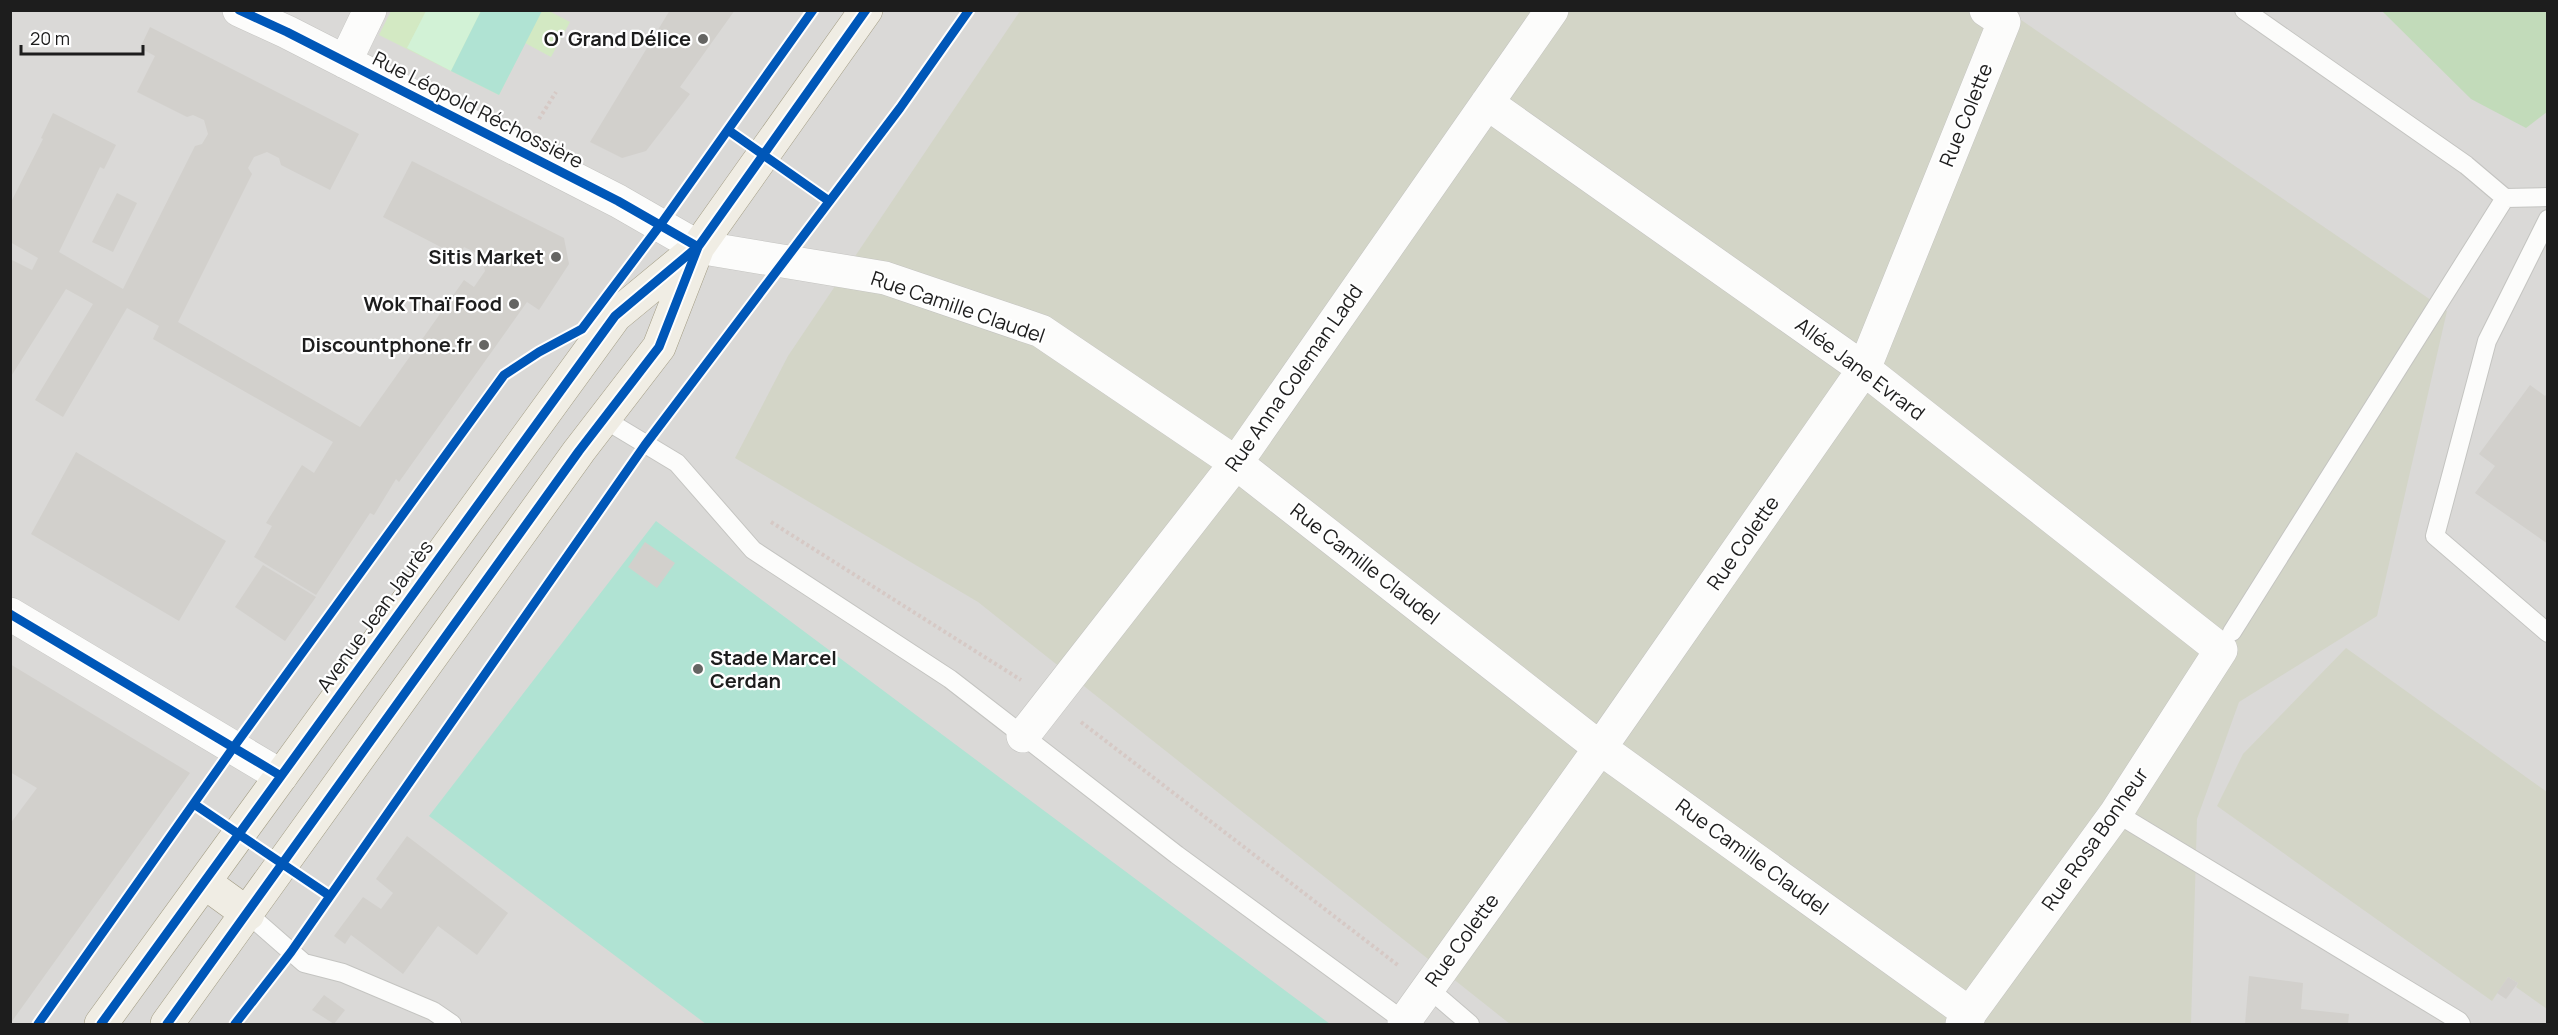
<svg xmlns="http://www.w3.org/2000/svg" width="2558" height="1035" font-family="Manrope,sans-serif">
  <rect width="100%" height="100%" fill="#ebeae5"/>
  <path fill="#dad9d7" d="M10,11H2547V1024H11Z"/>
  <path fill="#d3d5c7" d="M1020,11H2008L2447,311L2377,616L2239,702L2197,819L2191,1024H1510L978,602L735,458L788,356Z
    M2346,648L2547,792V1009L2516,987L2518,983L2508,977L2492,1001L2217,806L2243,754Z"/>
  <path fill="#d3e9c3" d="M391,11H549L570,22L551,57L525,43L499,95L379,35Z"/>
  <path fill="#c2dbba" d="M2382,11H2547V112L2526,128L2471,99Z"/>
  <path fill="#d2f2d6" d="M426,11H481L451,71L407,48Z"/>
  <path fill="#b0e3d3" d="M481,11H542L499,95L451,71Z
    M656,521L1330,1024H706L429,816Z"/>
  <path fill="#d2d0cc" d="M670,10H735L680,87L690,94L646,151L622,158L590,142Z
    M150,27L359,134L330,190L281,165L279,158L267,152L254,157L248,168L252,174L178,322L360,427L464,280L474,287L485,271L481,255L464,247L458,256L383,217L412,161L564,238L569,264L539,310L527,302L399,482L396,479L374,515L370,513L316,595L254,557L272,526L266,523L302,465L314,473L333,442L153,339L159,326L127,308L63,417L35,400L93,304L66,289L10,378V259L32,270L38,258L10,242V204L43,139L41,138L53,113L116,145L104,169L100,167L59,252L123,289L195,146L202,144L208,134L204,120L193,115L187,117L137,92L155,56L140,48Z
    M117,193L137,203L113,252L92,242Z
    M2530,385L2545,396L2548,392V544L2475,493L2495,466L2479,454Z
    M76,452L226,541L179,621L31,534Z
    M645,542L675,563L657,588L628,567Z
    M263,565L316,597L285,641L235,607Z
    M10,664L190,773L10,1024V824L37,788L10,772Z
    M407,836L508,913L477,955L438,926L403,974L351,935L345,944L334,936L363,897L381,909L393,893L376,879Z
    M2249,976L2303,983L2301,1009L2349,1014L2348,1024H2245Z
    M2508,977L2518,983L2506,999L2497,993Z
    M324,995L345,1010L334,1024L312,1010Z"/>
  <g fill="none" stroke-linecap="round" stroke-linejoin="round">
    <defs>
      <path id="lane" d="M2244,10L2466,165L2505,198L2548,197
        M2548,219L2487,341L2435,536L2548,633
        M604,419L677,463L753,550L950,679L1177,855L1408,1024
        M2232,632L2505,198
        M2116,813L2459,1021L2461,1024
        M248,914L304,963L343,973L433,1011L452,1024
        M1428,988L1470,1024"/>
      <path id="street" d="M239,10L287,32L618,201L698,247L885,278L1041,331L1236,463L1600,748L1970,1014
        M345,62L370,10
        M1487,103L1864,369L2221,650L2116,813L1962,1024
        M10,614L281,776
        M1023,736L1236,463L1552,10
        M1404,1022L1600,748L1864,369L2004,22L1986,10"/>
      <path id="primary" d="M204,882L248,914
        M101,1024L615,316L695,250
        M167,1024L579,451L659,347L698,247L866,10"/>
    </defs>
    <use href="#lane" stroke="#c4c4c1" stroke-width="20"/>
    <use href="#street" stroke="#c4c4c1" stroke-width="34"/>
    <use href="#primary" stroke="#a19b82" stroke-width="34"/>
    <path stroke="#d6c9c5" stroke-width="4" stroke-dasharray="3 3" stroke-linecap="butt" d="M539,119L556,92
      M771,522L1021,680
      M1081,722L1399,966"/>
    <use href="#lane" stroke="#fcfcfb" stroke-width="18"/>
    <use href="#street" stroke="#fcfcfb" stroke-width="33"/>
    <use href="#primary" stroke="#f0ede4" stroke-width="33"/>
    <defs>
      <path id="cycleway" d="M239,10L287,32L618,201L698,247
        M728,130L829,201
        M10,614L281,776
        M194,804L330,896
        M38,1024L233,748L504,375L539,352L582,329L661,224L813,10
        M101,1024L615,316L695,249
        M167,1024L579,451L659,347L698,247L866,10
        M235,1024L291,952L645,445L900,108L969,10"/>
    </defs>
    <use href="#cycleway" stroke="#fff" stroke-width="13"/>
    <use href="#cycleway" stroke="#0057b8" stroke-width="9"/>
  </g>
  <g fill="#656563" stroke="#fff" stroke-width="2">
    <circle cx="703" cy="39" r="6"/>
    <circle cx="556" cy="257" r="6"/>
    <circle cx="514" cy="304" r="6"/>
    <circle cx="484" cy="345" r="6"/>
    <circle cx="698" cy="669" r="6"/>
  </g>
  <g text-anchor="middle" stroke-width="4.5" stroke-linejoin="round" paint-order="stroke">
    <g font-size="20" font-weight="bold" fill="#1d1d1d" stroke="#fff" text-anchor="end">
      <text x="691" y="46">O' Grand Délice</text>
      <text x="544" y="264">Sitis Market</text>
      <text x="502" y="311">Wok Thaï Food</text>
      <text x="472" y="352">Discountphone.fr</text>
      <text x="710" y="665" text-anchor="start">Stade Marcel<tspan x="710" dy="23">Cerdan</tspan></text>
    </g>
    <g font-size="20" fill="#1d1d1d" stroke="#fff">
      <text transform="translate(478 110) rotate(27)" y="7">Rue Léopold Réchossière</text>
      <text transform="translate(1966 115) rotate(-68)" y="7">Rue Colette</text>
      <text transform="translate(958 307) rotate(19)" y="7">Rue Camille Claudel</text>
      <text transform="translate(1860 369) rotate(37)" y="7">Allée Jane Evrard</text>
      <text transform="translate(1294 378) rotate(-55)" y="7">Rue Anna Coleman Ladd</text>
      <text transform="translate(1743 543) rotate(-55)" y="7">Rue Colette</text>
      <text transform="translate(1365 564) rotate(38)" y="7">Rue Camille Claudel</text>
      <text transform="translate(375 616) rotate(-54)" y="7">Avenue Jean Jaurès</text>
      <text transform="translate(2095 839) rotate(-55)" y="7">Rue Rosa Bonheur</text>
      <text transform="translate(1752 857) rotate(36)" y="7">Rue Camille Claudel</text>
      <text transform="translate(1462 940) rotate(-54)" y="7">Rue Colette</text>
    </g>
  </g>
  <rect width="2558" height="1035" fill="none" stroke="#1d1d1d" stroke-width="24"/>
  <path d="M21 45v9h122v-9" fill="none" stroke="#1d1d1d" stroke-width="3"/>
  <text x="30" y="45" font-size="18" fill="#1d1d1d" stroke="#ffffff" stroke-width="4.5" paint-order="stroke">20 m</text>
</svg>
